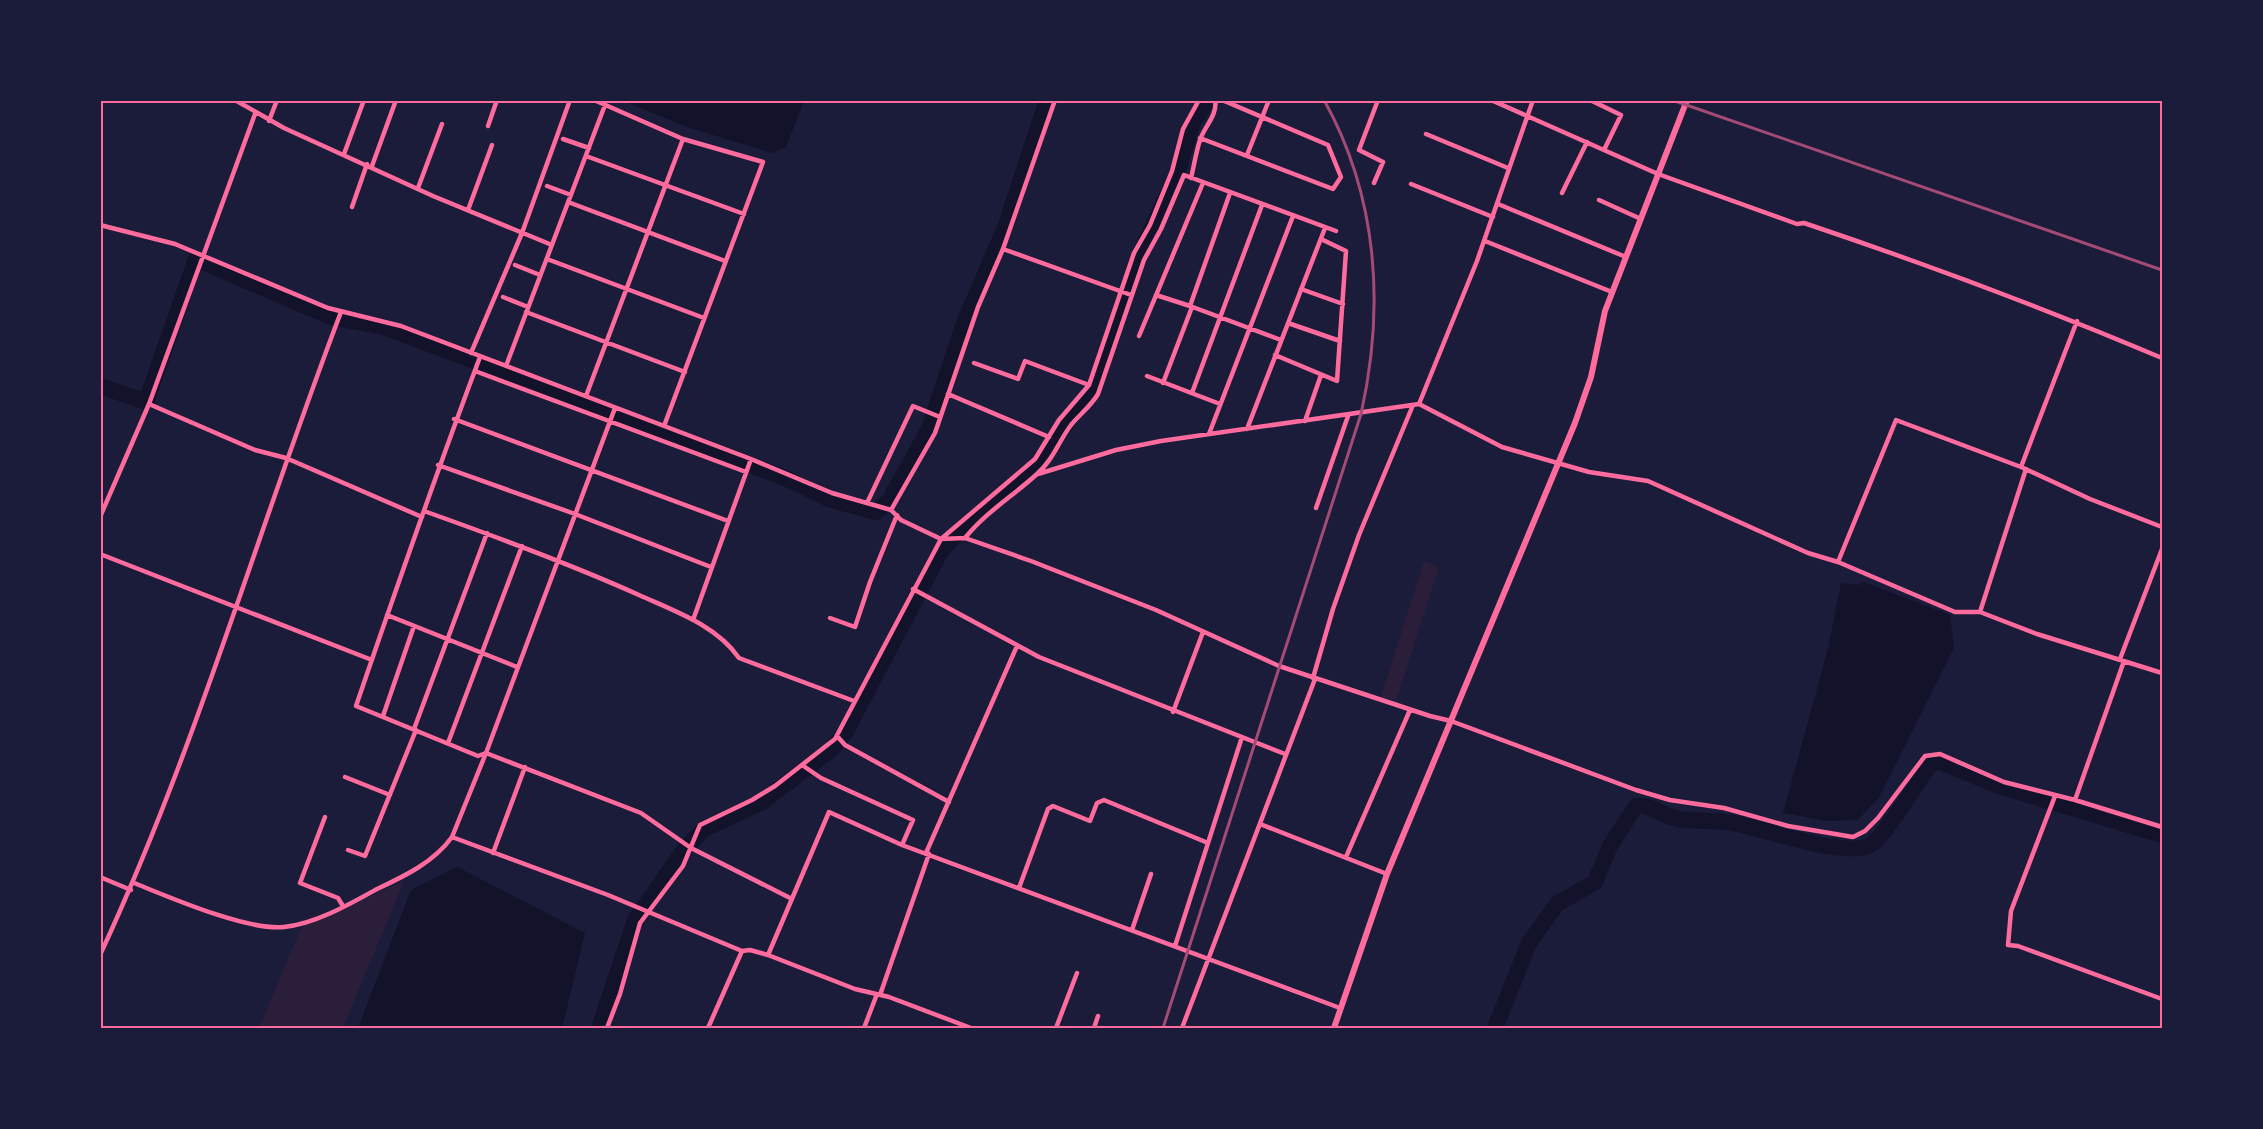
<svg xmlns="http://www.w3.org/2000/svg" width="2263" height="1129" font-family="'PT Sans Narrow',sans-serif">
  <rect width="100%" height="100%" fill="#1b1b3a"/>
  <path fill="#2a1e3b" d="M1424,561L1439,567L1396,701L1381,697Z
    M404,881L343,1028H259L302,926Z"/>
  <path fill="#12122b" d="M624,101H804L786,147L772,153L687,127Z
    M1864,582L1950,615L1954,648L1879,797L1858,820L1828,821L1783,813L1828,649L1841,583L1859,585Z
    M457,867L585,933L562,1028H358L411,890Z"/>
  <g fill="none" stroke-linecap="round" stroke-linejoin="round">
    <path stroke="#12122b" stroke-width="16" d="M100,386L146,402L196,259L331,317L384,327L783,477L831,500L876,512L889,501L929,429L964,323L1006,225L1047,100
      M599,1028L635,920L684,850L704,829L762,802L832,749L845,733L941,551L966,525L1028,474L1047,454L1073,413L1092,393L1139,256L1177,174L1193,122L1208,100
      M1495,1028L1529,943L1557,904L1595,882L1610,846L1636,806C1652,804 1663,817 1679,819C1697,822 1716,820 1734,823C1762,828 1849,860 1872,844C1885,836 1918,781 1929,766L1938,761L1999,786L2162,835"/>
    <path stroke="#ff6b9d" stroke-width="4.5" d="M235,100L284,128L433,196L552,245
      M594,100L683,139L763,162L664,426
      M1491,100L1658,174L1797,224L1804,223C1926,264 2044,308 2162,358
      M1590,100L1621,115L1604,150
      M269,121L277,100
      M488,126L497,100
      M1426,134L1508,168
      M1200,138L1333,189L1341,177L1328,145L1222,100
      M563,139L589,148
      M344,154L364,100
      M1247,155L1269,100
      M586,156L744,214
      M372,166L396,100
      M1191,178C1194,166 1196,152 1200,140C1204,127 1218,115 1215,100
      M1374,183L1383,162L1359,150L1378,100
      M1411,184L1493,217
      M547,186L571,195
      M418,188L442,124
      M1230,193L1190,306L1281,340
      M1562,193L1587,142
      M1599,200L1641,219
      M568,202L725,261
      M1498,204L1626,257
      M352,207L367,164
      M468,210L492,145
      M100,225L175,244L328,308L401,326L751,459L832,493L891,510L901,520L941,539L965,538L1031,561L1156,610L1279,666L1430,716L1451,721L1636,790L1670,800L1724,808L1788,826L1853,837L1865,831L1878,818L1925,756L1940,754L2004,782L2075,800L2162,827
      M1485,241L1612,292
      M1003,249L1131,295
      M547,259L704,318
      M515,265L540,275
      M1301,289L1343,304
      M1156,295L1190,306
      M503,297L528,307
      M526,312L685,372
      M1288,323L1340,341
      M1139,336L1203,183
      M471,353L522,233L570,100
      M1275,355L1337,381L1346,251L1321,239
      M480,357C437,471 396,589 356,706L478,756L486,753L615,408
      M974,363L1018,379L1025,361L1089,385
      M506,366L605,105
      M475,371L746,472
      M1147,376L1220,404
      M1163,383L1192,307
      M1192,393L1262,205
      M948,394L1049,437
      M586,396L683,139
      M149,404L255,450L286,458L422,517
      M1419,404L1477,261L1533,100
      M454,419L728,521
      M1305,421L1321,375
      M1247,429L1325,228
      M1209,434L1293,216
      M438,465L575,514L711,567
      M2021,467L2077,321
      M1038,474L1116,450L1161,441L1419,404L1502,447L1589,472L1648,481L1808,553L1838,562L1955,612H1980L2037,634L2162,673
      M867,503L913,406L940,417
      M1316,508L1348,416
      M891,510L935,433L978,307L1003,249L1055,100
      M424,511C497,537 568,563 639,595C674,611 716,625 739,658L854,701
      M100,517L149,404L255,114
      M965,538C986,512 1013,496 1037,474C1053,460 1059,441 1071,425C1080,414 1091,406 1098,394L1144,260L1161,229L1184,175L1336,231
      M100,554L372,660
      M1838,562L1896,420L2021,467L2090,499L2162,527
      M913,589L1039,657L1285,754
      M1980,612L2026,469
      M387,615L517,667
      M830,618L855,627L870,582L897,515
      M693,620L751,459
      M2120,659L2162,549
      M1313,678L1333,609L1359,535L1413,405
      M1173,712L1203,632
      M383,716L414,626
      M414,729L487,533
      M837,736L845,745L949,802
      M448,743L522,546
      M802,765L821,778L913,820L902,845
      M345,777L390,795
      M2055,796L2011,911L2008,945L2018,946L2162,999
      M2075,800L2124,661
      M325,817L300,883L338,898L343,906
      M1260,824L1387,874
      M452,837L608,895L742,951L750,950L768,955L855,989L889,997L971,1028
      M348,850L365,856L416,730
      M493,853L525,767
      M926,853L1017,646
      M1346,857L1410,710
      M100,877L131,890
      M134,883C169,897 247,931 284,927C315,924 350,904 377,889C405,876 434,862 452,837L486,753L641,813L691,848L792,899
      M1019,888L1048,809L1053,806L1090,821L1097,803L1104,800L1208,843
      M1132,930L1151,874
      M1175,946L1242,737
      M100,955C197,747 259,526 341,312
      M768,955L829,812L902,845L1340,1008
      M880,995L929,854
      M607,1028L620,994L640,923L683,866L700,825L752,800L775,786L835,739L941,539L1035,459L1059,420L1089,385L1134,253L1150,225L1172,171L1183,129L1199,100
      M708,1028L742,951
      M864,1028L877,994
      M1056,1028L1077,973
      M1094,1028L1098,1016
      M1182,1028L1315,679"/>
    <path stroke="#ff6b9d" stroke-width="6" d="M1334,1028L1387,874L1575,423L1591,377L1605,311L1687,100"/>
    <path stroke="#a44b75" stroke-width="3" d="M1672,100L2162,270
      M1163,1028L1361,414C1385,307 1378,197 1324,100"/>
  </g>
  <rect width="2263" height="1129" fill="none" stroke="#1b1b3a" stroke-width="204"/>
  <rect x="102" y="102" width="2059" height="925" fill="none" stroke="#ff6b9d" stroke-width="2"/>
</svg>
